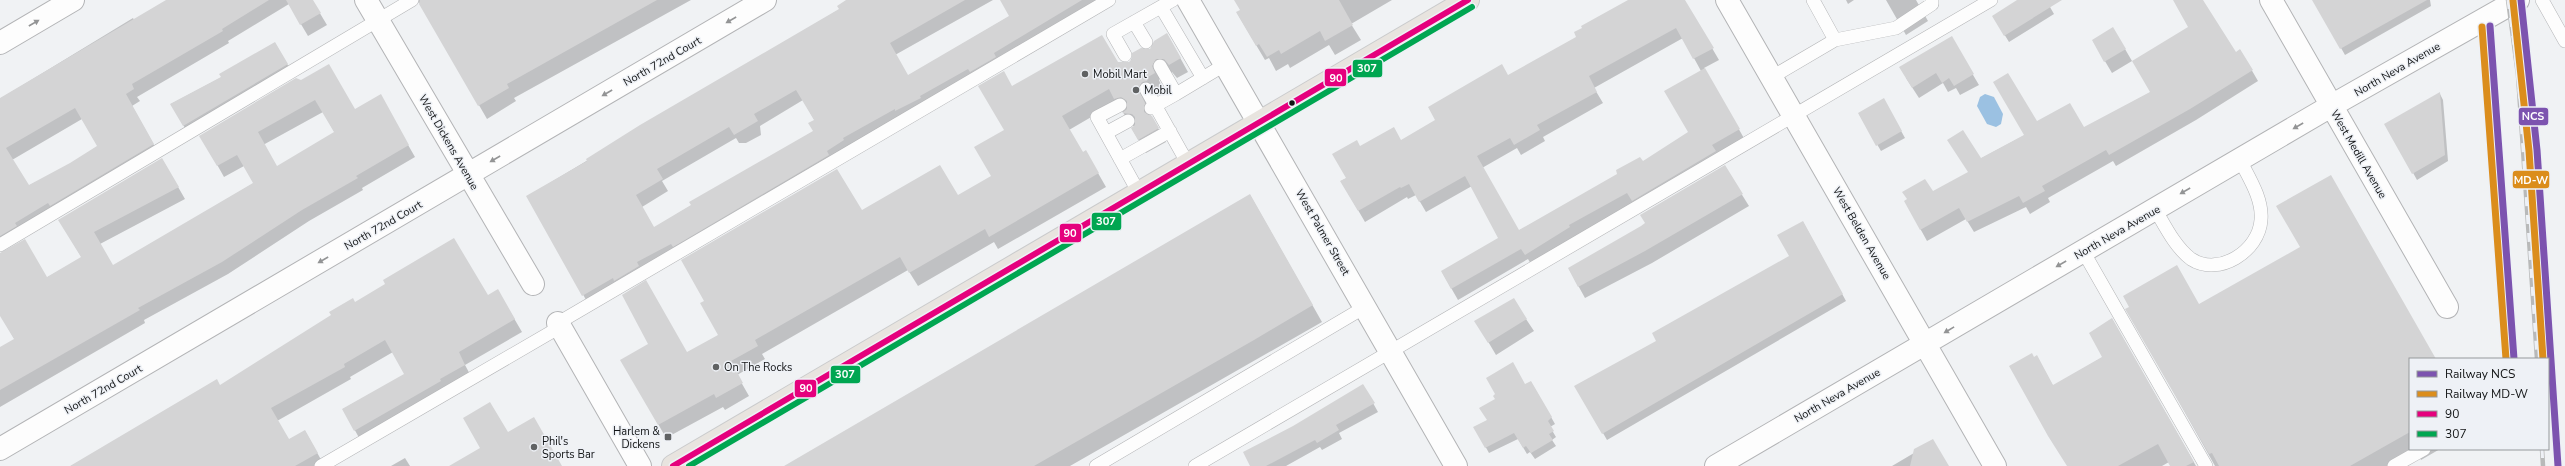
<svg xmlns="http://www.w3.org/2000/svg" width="2565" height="466" font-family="'Nunito Sans',sans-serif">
  <rect width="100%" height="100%" fill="#f0f2f4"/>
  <path fill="#9bc1e2" d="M1985,94L1994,97L2003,114L2001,124L1996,127L1987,124L1977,106L1980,97Z"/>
  <path fill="#0003" fill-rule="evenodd" d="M170,0H312L327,25L308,36L289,4L228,41L229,43L137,97L140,101L132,106L160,156L0,252V99L133,18L134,20ZM82,119L98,146L71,164L28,186L12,160Z
    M413,0H691L514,98L516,101L487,119L420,3Z
    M848,0H993L895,55L908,76L1010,16L1001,0H1111L590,307L528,196L840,9ZM803,100L815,121L814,131L654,228L642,207L668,191L662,181L736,138L739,143H746L761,135L760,126Z
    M1241,0H1392L1351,24L1361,40L1335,55L1329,45L1290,68L1288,64L1276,71L1269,58L1265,60L1237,13L1241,10Z
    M1630,0H1684L1719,60L1704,68L1745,140L1532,266L1528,259L1458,300L1442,272L1500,239L1472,186L1426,212L1416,195L1408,199L1407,197L1365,222L1341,181L1347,178L1360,147L1401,141L1578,37ZM1683,38L1701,71L1690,133L1643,163L1518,231L1482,168L1517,148L1521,155L1545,141L1543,137L1603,103L1594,88Z
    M1846,0H1854L1848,4Z
    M1886,0H1916L1928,21L1906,35Z
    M2021,0H2046L2054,14L2009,42L1993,16Z
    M2174,0H2202L2235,53L2240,50L2258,81L2196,120L2116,166L2113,161L2048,198L2050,202L2030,214L2026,207L1974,232L1966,219L1927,241L1905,201L1932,193L1969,173L1980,159L2025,135L2036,123L2083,129L2151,92L2189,27Z
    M2314,0H2430L2431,6L2345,55Z
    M1167,34L1188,72L1177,78L1172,72H1163L1159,80L1162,87L1146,99V107L1166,142L1146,153L1132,129L1135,126H1131L1117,102L1069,130L1083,153L1086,152L1106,187L998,249L994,242L918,286L908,270L762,354L765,359L737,375L749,396L725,410L723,407L666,438L622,360L687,354L719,335L862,212L958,197L993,177L1005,131L1012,87L1117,63H1130L1133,54L1150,50Z
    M1951,38L1979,85L1960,95L1956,88L1948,92L1943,83L1919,98L1906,78Z
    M2093,41L2125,49L2132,61L2112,73Z
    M275,43L293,74L189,135L171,104L222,77Z
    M296,79L355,110L380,96L415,157L362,188L363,190L309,221L228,274L144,320L145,323L0,407V348L15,340L0,314V254L46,278L82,258L60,220L162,159L185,199L100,244L113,267L254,183L244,166L224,177L201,136ZM323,112L335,133L277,168L263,145Z
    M2440,94L2443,100L2448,161L2417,180L2386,124Z
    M1884,100L1905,138L1881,151L1859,114Z
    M1724,166L1749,206L1652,263L1585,298L1569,269L1646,224Z
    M1250,195L1322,322L1070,466H786Z
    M1803,222L1846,301L1607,440L1576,386L1658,341L1790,257Z
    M498,291L522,332L465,365L472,378L362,443L343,409L406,374L393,352L350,377L351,379L277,421L289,440L305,431L324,465L322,466H71L220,386L354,303L487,297Z
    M2199,305L2435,359H2410V449H2440L2421,460L2417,452L2393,466H2215L2127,309Z
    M1526,319L1534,331L1496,355L1483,333Z
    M2112,319L2196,466H2171L2169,462L2162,466H2068L2034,358L2037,357L2053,386L2103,357Z
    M1531,382L1555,424L1550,427L1556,437L1552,440L1556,446L1535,459L1530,452L1527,454L1518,439L1489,453L1475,428L1488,420Z
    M1363,385L1378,412L1339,433L1342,439L1322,450L1320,447L1286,466H1252L1293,427Z
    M1914,453L1948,466H1892Z
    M405,458L410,466H391Z"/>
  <path fill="#d4d4d5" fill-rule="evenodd" d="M166,0H269L222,29L223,31L132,84L134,89L126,94L154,144L50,206L48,203L15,223L17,226L0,236V98ZM75,108L97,146L70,163L29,185L6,148Z
    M286,0H313L321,13L300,25Z
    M420,0H657L507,84L509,88L478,106L419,4Z
    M846,0H965L890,43L908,75L1009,16L1000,0H1082L994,53L996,57L970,72L968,69L920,96L921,98L895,111V109L843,138L844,140L827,151L829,155L673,247L671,244L637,262L639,266L614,281L613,278L582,296L526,196L587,161L586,159L640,125L839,9L837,6ZM796,90L814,120L808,123L813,131L689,202L691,205L654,227L636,195L663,179L657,169L729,127L734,135L758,121L754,114Z
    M1234,0H1339L1353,25L1325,41L1320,31L1281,54L1279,50L1267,57L1259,44L1256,46L1236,12L1240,10Z
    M1628,0H1685L1714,48L1693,59L1676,28L1589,76L1597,92L1537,125L1540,130L1514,145L1510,138L1477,156L1519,230L1617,174L1616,170L1640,157L1643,161L1688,132L1664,91L1705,68L1740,129L1712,145L1716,151L1632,201L1627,193L1569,225L1570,227L1525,255L1521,249L1451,289L1441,271L1498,238L1465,176L1419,202L1409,184L1401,188L1400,187L1358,211L1340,181L1346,178L1332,154L1357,140L1360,146L1394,127L1401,140L1435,120L1428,107L1502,64L1508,75L1576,37L1574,32L1582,28L1581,26Z
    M2017,0H2062L2004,36L1992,16Z
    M2173,0H2203L2236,52L2240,49L2253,70L2190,109L2109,155L2106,150L2042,186L2045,191L2023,203L2019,196L1967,222L1959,208L1920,230L1904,201L1907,199L1902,192L1925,179L1933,191L1968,172L1947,140L1963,130L1981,158L2024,135L1993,82L2008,73L2037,121L2070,103L2084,127L2150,92L2132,61L2188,27Z
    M2312,0H2427L2340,49Z
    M2113,27L2126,49L2104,62L2092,40Z
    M1167,33L1181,58L1169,65L1164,59H1156L1152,66L1155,73L1148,77L1147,81L1142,82L1138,89L1145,103L1144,112L1152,116L1159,128L1138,140L1131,128L1135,125V117L1132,114L1122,113L1127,109V101L1121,97L1114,99L1109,89L1062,116L1083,152L1086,150L1099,173L989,237L985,229L909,273L900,257L755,340L758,346L731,361L743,383L716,398L714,394L658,425L620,360L648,344L622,295L646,280L687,352L718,335L700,303L704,301L681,260L837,169L862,210L940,165L958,195L991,176L974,147L1004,130L978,86L1004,71L1012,86L1102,35L1118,62H1129L1132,59V53L1141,48L1150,49L1154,41Z
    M1952,36L1974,74L1954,86L1949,78L1942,83L1936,73L1912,88L1899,67Z
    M275,42L288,64L183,126L170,104L221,77L219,74Z
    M329,64L355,109L381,94L409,145L356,176L358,178L302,210L222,262L138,308L140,310L0,390V347L14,339L0,316V253L25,239L47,277L81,257L58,220L162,158L179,187L94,232L113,265L253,183L237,155L217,166L199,136L296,78L301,80ZM315,100L334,132L277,166L258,132Z
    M2440,92L2445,155L2412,174L2384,124Z
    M1884,98L1902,131L1876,146L1858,113Z
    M1725,165L1743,194L1645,251L1578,287L1568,268L1641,226L1645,223L1640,215Z
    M2331,175L2436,359H2410V432L2350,466H2219L2212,453L2209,454L2125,309L2129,307L2123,296L2177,265L2199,304L2300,247L2276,206Z
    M1250,194L1313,305L1254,340L1034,466H784Z
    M1803,221L1843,294L1602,434L1574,386L1656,341L1652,333L1789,256L1777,235Z
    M454,238L488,295L498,289L515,319L459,352L465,365L440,379L441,381L354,431L342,409L404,374L385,340L344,364L345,367L271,408L289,439L305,430L318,453L295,466H70L217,379L220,385L331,315L329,312L353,298L355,302L385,284L383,280Z
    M1514,298L1527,319L1488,343L1474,321Z
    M2112,318L2194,462L2186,466H2170L2158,444L2118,466H2067L2048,436L2009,366L2032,353L2034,357L2037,355L2053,385L2102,357L2089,333Z
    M1513,362L1525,384L1531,381L1552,417L1548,421L1554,431L1549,434L1553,440L1531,453L1526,446L1523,448L1514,433L1485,448L1473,427L1487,420L1479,408L1495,399L1493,396L1495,394L1486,378Z
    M1363,384L1375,403L1336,425L1339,430L1317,443L1315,440L1266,466H1250L1243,452L1293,426Z
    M490,402L508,432L534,417L562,466H449L480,448L463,418Z
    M1933,439L1949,466H1910L1914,449Z"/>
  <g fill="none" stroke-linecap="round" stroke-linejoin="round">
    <defs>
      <path id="service" d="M2542,0L2565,41
        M1161,7L1203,78
        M1134,22L1146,42
        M1835,40L1896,28L1932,4V0
        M1125,55L1113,34L1173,0
        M1772,77L1835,40L1813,0
        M1146,89L1188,164
        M1176,94L1226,64
        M1120,105L1097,117L1139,193
        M1151,108L1176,94L1160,66
        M1106,133L1128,121
        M1120,159L1170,131
        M2155,209C2165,226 2175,247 2191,259C2219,277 2259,251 2261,220C2263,199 2249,178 2240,160
        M0,245L412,0
        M2083,251L2206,466
        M558,323L1109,0
        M321,466L560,327
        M1096,466L1365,307
        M1195,466L1991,0
        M2394,466L2424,449"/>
      <path id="minor" d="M366,0L533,284
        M1188,0L1456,466
        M1727,0L1995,466
        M2271,0L2447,307
        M0,43L73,0
        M558,323L640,466
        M0,449L765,0
        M1716,466L2331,106L2518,0"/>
      <path id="primary" d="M673,466L1468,0"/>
    </defs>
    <use href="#service" stroke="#b3b4b6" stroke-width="14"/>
    <use href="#minor" stroke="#b3b4b6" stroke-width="24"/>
    <use href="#primary" stroke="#cacbcc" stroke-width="24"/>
    <use href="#service" stroke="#fdfdfd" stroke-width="13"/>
    <use href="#minor" stroke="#fdfdfd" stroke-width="22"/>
    <use href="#primary" stroke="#e8e4df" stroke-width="22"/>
    <defs>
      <path id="rail" d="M2508,0L2518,75L2537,359
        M2542,449L2543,466"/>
    </defs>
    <use href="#rail" stroke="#b8b9b9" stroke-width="4.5"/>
    <use href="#rail" stroke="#eef1f6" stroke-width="3" stroke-dasharray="9" stroke-linecap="butt"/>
    <defs>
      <path id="bus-1" d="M673,466L1468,0"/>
      <path id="bus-2" d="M689,466L1472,7"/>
    </defs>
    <use href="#bus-1" stroke="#eef1f6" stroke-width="9"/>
    <use href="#bus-2" stroke="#eef1f6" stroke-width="9"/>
    <use href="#bus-1" stroke="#e5007d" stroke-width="6"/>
    <use href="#bus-2" stroke="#00a651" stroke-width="6"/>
    <defs>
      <path id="rail-1" d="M2521,0L2537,150L2558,466
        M2490,26L2514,359"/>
      <path id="rail-2" d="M2513,1L2529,151L2543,359
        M2482,27L2506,359"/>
    </defs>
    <use href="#rail-1" stroke="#eef1f6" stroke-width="10"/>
    <use href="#rail-2" stroke="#eef1f6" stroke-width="10"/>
    <use href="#rail-1" stroke="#7c53af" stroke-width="7"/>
    <use href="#rail-2" stroke="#db8d1c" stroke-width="7"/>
  </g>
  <defs><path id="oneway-solid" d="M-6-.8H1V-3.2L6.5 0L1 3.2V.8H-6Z"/></defs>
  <g fill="#939495">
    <use href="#oneway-solid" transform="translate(731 20) rotate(150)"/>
    <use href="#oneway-solid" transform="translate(34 23) rotate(-30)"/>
    <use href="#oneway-solid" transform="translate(607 93) rotate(150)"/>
    <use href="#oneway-solid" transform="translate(2298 126) rotate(150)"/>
    <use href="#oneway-solid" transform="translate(495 159) rotate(150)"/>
    <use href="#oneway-solid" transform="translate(2185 191) rotate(150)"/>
    <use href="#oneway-solid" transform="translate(323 260) rotate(150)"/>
    <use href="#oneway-solid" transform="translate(2061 264) rotate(150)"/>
    <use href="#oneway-solid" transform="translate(1949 330) rotate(149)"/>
  </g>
  <g fill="#606263" stroke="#eef1f6" stroke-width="1.5">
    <circle cx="1085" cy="74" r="4"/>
    <circle cx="1136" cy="90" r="4"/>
    <circle cx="716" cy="367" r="4"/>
    <rect x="664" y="433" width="8" height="8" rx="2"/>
    <circle cx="534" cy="447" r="4"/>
  </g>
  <circle fill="#121415" stroke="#eef1f6" stroke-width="1.5" cx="1292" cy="103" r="3.5"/>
  <g text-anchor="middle" stroke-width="3" stroke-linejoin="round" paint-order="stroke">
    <g font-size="11" fill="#121415" stroke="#eef1f6">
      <text transform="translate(662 61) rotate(-30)" y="4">North 72nd Court</text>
      <text transform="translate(2397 69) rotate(-30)" y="4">North Neva Avenue</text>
      <text transform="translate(449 142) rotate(60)" y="4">West Dickens Avenue</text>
      <text transform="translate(2359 154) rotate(60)" y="4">West Medill Avenue</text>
      <text transform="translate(383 225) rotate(-30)" y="4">North 72nd Court</text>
      <text transform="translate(1323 232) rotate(60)" y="4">West Palmer Street</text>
      <text transform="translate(2117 232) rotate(-30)" y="4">North Neva Avenue</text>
      <text transform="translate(1862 233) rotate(60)" y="4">West Belden Avenue</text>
      <text transform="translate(103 389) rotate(-30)" y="4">North 72nd Court</text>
      <text transform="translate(1837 395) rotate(-30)" y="4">North Neva Avenue</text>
    </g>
    <g font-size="11" fill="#121415" stroke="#eef1f6" text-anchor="start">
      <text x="1093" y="78">Mobil Mart</text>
      <text x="1144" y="94">Mobil</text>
      <text x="724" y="371">On The Rocks</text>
      <text x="660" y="435" text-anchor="end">Harlem &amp;<tspan x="660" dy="13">Dickens</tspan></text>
      <text x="542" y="445">Phil's<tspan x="542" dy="13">Sports Bar</tspan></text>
    </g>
  </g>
  <g stroke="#eef1f6" stroke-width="1.5">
    <rect x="1352" y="59" width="31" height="19" rx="4" fill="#00a651"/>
    <rect x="1324" y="68" width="23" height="19" rx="4" fill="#e5007d"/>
    <rect x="2518" y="107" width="31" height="19" rx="4" fill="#7c53af"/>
    <rect x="2512" y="170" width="38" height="19" rx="4" fill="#db8d1c"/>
    <rect x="1091" y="212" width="31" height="19" rx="4" fill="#00a651"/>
    <rect x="1059" y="223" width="23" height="20" rx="4" fill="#e5007d"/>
    <rect x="830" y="365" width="31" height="19" rx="4" fill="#00a651"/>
    <rect x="794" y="379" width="23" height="19" rx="4" fill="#e5007d"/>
  </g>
  <g font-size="11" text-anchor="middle" font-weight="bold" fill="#fff">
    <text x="1367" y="72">307</text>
    <text x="1336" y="82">90</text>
    <text x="2533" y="120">NCS</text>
    <text x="2531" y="184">MD-W</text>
    <text x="1106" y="225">307</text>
    <text x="1070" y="237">90</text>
    <text x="845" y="378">307</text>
    <text x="806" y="392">90</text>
  </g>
  <rect x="2409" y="358" width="140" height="92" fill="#eef1f6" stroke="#96999c"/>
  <rect x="2417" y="371" width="20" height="6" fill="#7c53af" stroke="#96999c"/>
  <text x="2445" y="378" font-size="12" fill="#121415">Railway NCS</text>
  <rect x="2417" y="391" width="20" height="6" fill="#db8d1c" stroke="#96999c"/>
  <text x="2445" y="398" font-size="12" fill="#121415">Railway MD-W</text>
  <rect x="2417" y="411" width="20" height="6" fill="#e5007d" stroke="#96999c"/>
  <text x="2445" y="418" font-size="12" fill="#121415">90</text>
  <rect x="2417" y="431" width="20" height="6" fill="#00a651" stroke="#96999c"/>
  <text x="2445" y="438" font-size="12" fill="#121415">307</text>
</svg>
